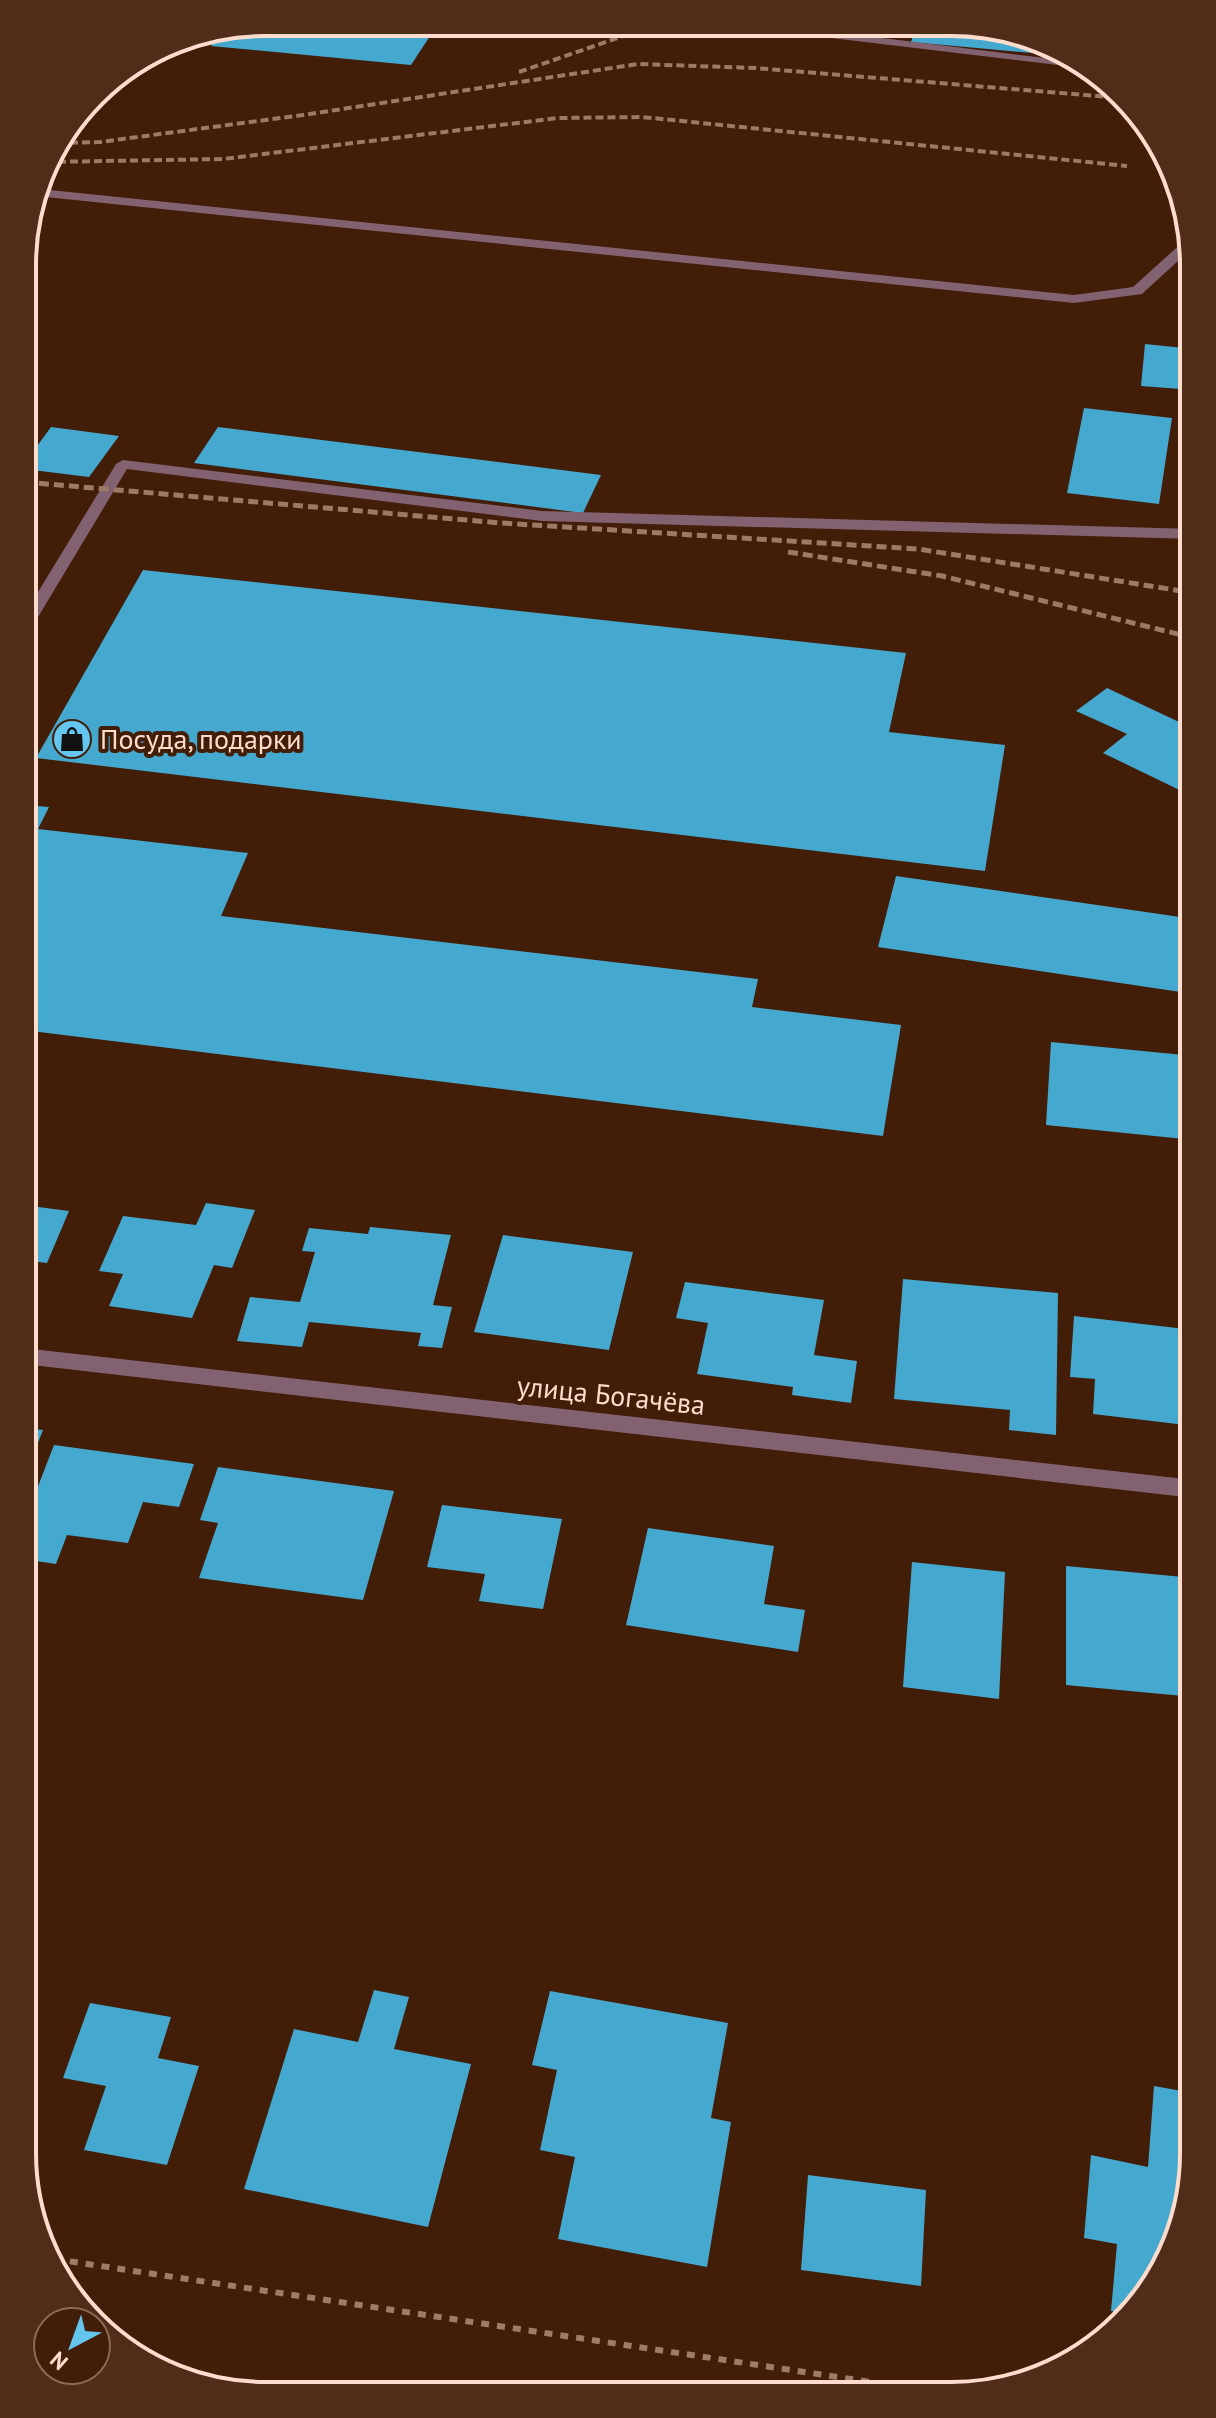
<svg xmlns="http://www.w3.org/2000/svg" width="1216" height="2418" font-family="'PT Sans',sans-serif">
  <rect width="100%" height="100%" fill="#421d08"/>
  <path fill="#45a8cf" d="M265,22H277L430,36L411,65L211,46L224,30Z
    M916,26L998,27L1055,55L911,42Z
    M1145,344L1194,349V390L1141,386Z
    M1084,408L1172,418L1159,504L1067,493Z
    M51,427L119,436L89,477L24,469V464Z
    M218,427L601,475L583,513L194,463Z
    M143,570L906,653L889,732L1005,745L985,871L36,758Z
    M1107,688L1194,729V797L1103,753L1127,734L1076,711Z
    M23,805L49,807L38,829L248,853L221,916L758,979L752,1007L901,1025L883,1136L23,1030Z
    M896,876L1194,919V994L878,947Z
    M1051,1042L1194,1056V1140L1046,1125Z
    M206,1203L255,1210L232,1268L214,1265L192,1318L109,1306L123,1274L99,1271L123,1216L196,1225Z
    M23,1205L69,1211L47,1263L23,1260Z
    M370,1227L451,1235L433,1305L452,1307L442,1348L418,1346L421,1333L309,1322L302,1347L237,1341L250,1297L300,1302L315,1252L302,1251L309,1228L368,1234Z
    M503,1235L633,1252L609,1350L474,1332Z
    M903,1279L1058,1293L1056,1435L1009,1430L1010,1410L894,1399Z
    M685,1282L824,1300L814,1355L857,1361L851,1403L792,1395L793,1387L697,1374L708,1323L676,1318Z
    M1074,1316L1194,1330V1426L1093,1414L1095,1379L1070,1377Z
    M23,1428L43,1430L23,1481Z
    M54,1445L194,1464L179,1507L143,1502L128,1543L67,1535L56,1564L23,1559V1525Z
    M218,1467L394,1491L363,1600L199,1578L218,1523L200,1520Z
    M442,1505L562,1519L543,1609L479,1601L485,1574L427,1567Z
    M648,1528L774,1546L764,1604L805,1610L798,1652L626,1625Z
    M912,1562L1005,1572L999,1699L903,1687Z
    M1066,1566L1194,1578V1697L1066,1685Z
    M374,1990L409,1997L394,2049L471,2064L428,2227L244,2189L294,2029L358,2042Z
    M550,1991L728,2023L711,2118L731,2122L707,2267L558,2239L575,2157L540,2150L557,2070L532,2065Z
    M90,2003L171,2017L158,2058L199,2066L167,2165L84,2150L106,2086L63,2078Z
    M1154,2086L1193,2093V2170L1176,2246L1144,2301L1130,2314L1111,2311L1117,2244L1084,2238L1091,2155L1148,2167Z
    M808,2175L926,2190L921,2286L801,2270Z"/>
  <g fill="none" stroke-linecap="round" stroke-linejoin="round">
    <path stroke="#9e7c69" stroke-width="6" stroke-dasharray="8 8" stroke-linecap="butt" d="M54,2259L957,2395"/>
    <path fill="#826171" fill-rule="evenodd" d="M741,25H777L1069,61L1083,68L747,28Z
      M40,189L1074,295L1133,287L1185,240L1190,239L1191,249L1142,294L1074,303L36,196Z
      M123,460L542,511L1194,529V539L542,521L127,469L32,627L24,632V615L116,464Z"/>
    <path fill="#826171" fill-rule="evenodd" d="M23,1348L1194,1480V1498L23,1364Z"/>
    <path stroke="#9c7a67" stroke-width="4" stroke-dasharray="8 4" stroke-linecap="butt" d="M519,72L658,24
      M58,143L100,142L303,115L638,64L755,68L1122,98
      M46,162L223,159L558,118L642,117L1127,166"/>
    <path stroke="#9c7a67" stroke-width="5" stroke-dasharray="10 5" stroke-linecap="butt" d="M24,482L501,523L918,549L1194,593
      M788,552L942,576L1194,638"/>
  </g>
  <defs>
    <symbol id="shop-disc" viewBox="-11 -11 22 22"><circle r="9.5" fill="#64c5ee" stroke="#421d08"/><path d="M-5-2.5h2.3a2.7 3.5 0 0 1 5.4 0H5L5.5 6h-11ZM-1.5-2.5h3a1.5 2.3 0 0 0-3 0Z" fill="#111"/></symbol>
  </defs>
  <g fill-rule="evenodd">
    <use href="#shop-disc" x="50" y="717" width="44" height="44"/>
  </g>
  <g text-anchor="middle" stroke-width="8" stroke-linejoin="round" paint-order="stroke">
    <g font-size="28" fill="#fcddcd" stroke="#421d08" text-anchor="start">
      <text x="100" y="749">Посуда, подарки</text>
    </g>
    <g font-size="28" fill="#fcddcd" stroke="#421d08">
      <text transform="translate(611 1395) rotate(6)" y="10">улица Богачёва</text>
    </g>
  </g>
  <path d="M0 0H1216V2418H0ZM265 36H951A229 229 0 0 1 1180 265V2153A229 229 0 0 1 951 2382H265A229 229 0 0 1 36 2153V265A229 229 0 0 1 265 36Z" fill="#512c18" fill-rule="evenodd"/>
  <path fill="none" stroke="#fcddcd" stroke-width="4" d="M265 36H951A229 229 0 0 1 1180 265V2153A229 229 0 0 1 951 2382H265A229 229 0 0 1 36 2153V265A229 229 0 0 1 265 36Z"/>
  <g transform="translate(72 2346) rotate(221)"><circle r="38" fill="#421d08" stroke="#8c6a57" stroke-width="2"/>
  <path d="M0-6L14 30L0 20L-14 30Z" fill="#64c5ee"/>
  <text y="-12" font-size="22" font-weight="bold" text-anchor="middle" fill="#fcddcd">N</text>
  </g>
</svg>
